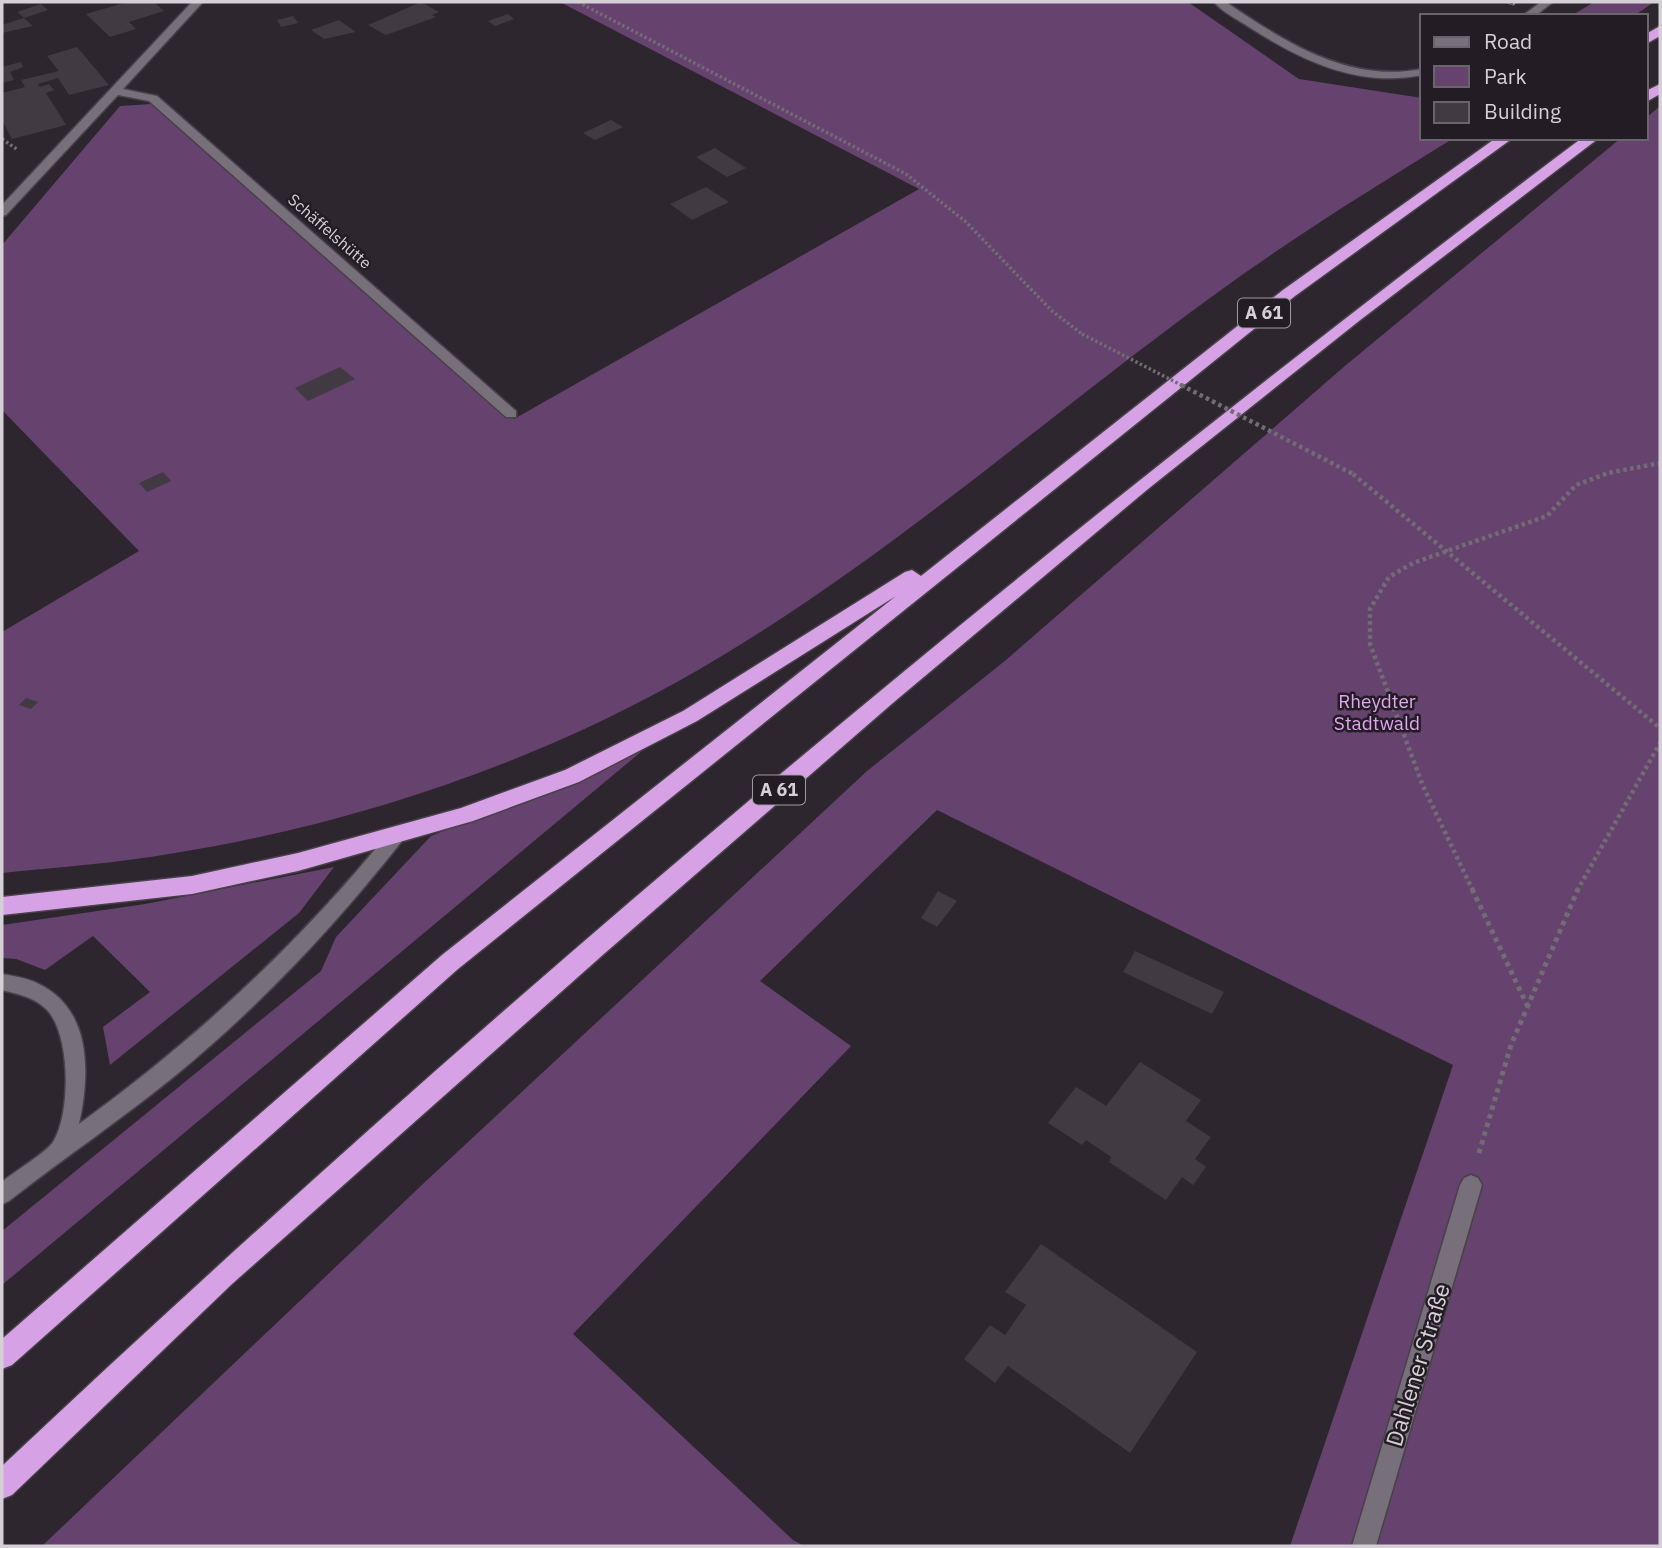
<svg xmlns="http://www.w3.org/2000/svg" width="1662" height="1548" font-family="'IBM Plex Sans',sans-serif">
  <rect width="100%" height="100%" fill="#2d262e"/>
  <path fill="#66426f" d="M560,2H1188L1299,79L1422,98V138H1454C1371,189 1289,240 1210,298C1033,427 869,575 677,682C524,767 349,825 175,853C118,863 60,867 2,873V632L139,551L2,410V245L120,106L151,104L514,419L919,189Z
    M1594,2H1654L1634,16H1571Z
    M1660,106V1546H1290L1453,1065L937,810L760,981L851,1046L573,1334L793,1540L804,1546H42L425,1182L867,771L1006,660L1346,365L1621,138H1646V118Z
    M648,746L2,1285V1231L321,971L336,937L431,836Z
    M334,867L299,913L110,1065L103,1027L150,992L93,936L45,970L16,959L2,958V925L145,904Z"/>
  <path fill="#413a43" d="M127,2H154L164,11L129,22L136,29L110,37L86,14Z
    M421,2L439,12L432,15L436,17L386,35L368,25Z
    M41,4L48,10L24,18L17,12Z
    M508,14L514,19L495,26L488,21Z
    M293,16L298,23L281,27L277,20Z
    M24,18L33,26L2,33V25Z
    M339,20L356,32L324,39L311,30Z
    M77,47L109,85L69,95L58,78L38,84L40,87L49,84L54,90L46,93L66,125L12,139L2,120V93L25,87L21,80L59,71L47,56Z
    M21,62L23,67L10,72L14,80L2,83V67Z
    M611,120L623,127L595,140L583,133Z
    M715,148L746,168L727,177L696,157Z
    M706,187L729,202L692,220L670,204Z
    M340,367L355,379L308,401L295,388Z
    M163,472L171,481L147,492L139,483Z
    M26,698L38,702L31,709L19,705Z
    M938,891L957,901L937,927L921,918Z
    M1135,951L1224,992L1212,1014L1123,972Z
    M1140,1062L1201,1100L1186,1121L1211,1137L1195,1159L1206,1167L1193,1185L1182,1177L1166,1200L1109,1162L1111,1157L1086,1140L1082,1145L1048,1123L1076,1087L1106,1106Z
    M1041,1244L1197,1352L1130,1453L1008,1366L995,1383L964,1359L990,1325L1005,1335L1026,1305L1005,1292Z"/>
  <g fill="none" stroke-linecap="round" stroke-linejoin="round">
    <defs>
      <path id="lane" d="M1214,2H1226C1285,42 1348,83 1422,69V75C1359,88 1302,61 1249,27C1237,19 1222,12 1214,2Z
        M1541,2H1553L1535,16H1522Z
        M396,829L402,831L405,836L402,841C335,926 260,1006 176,1075C122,1119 64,1158 9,1201L2,1204V1182C12,1173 47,1152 53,1142C71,1114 71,1033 46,1009C34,997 17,994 2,990V974C14,976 28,978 39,984C92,1010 90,1074 79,1124C196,1039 299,944 390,831Z"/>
      <path id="street" d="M192,2H203L123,89L157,96L516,411V417H506L149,101L118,95L6,215L2,216V205Z
        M1471,1175L1478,1178L1482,1185L1376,1546H1352L1460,1185L1464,1178Z"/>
      <path id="highway" d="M1660,26V36L1646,44V34Z
        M1660,84V94L1646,102V91Z
        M1496,138H1513L1295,296L458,969L12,1365L2,1369V1339L442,955L896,596L697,721L579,782L473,821L298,871L192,894L2,915V897L192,876L298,853L461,808L565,770L683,711L905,572L912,570L921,576L1283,290Z
        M1582,138H1599L1359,321L1148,489L894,702L605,953L232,1284L12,1495L2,1499V1466C503,994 1032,551 1582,138Z"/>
    </defs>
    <use href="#lane" stroke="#474148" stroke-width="3"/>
    <use href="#street" stroke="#474148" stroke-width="3"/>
    <use href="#highway" stroke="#474148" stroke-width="3"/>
    <path stroke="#726c73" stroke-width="3.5" stroke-dasharray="2.5 2.5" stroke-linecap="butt" d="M578,2L906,174L966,222L1052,311L1082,334
      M2,139L18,150"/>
    <path stroke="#726c73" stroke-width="4.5" stroke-dasharray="3.5 3.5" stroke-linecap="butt" d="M1353,474L1660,728
      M1473,891L1423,786L1370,644V609L1389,577L1413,563L1547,516L1576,485L1608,473L1660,463
      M1577,891L1660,743"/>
    <path stroke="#726c73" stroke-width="5" stroke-dasharray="4.5 4.5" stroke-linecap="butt" d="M1472,889L1527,1005
      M1479,1153L1511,1045L1578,889"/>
    <use href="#lane" fill="#776f79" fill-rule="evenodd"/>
    <use href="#street" fill="#776f79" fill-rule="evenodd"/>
    <use href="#highway" fill="#d7a1e5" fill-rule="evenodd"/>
    <defs>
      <path id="rail" d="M1510,2L1513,3"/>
    </defs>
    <use href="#rail" stroke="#7f7a80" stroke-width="5"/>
    <use href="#rail" stroke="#231c24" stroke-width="3.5" stroke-dasharray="11" stroke-linecap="butt"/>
    <path stroke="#726c73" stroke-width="3.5" stroke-dasharray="2.5 2.5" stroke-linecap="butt" d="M1082,334L1185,387"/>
    <path stroke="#726c73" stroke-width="4.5" stroke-dasharray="3.5 3.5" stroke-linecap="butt" d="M1181,385L1353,474"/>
  </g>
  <g text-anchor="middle" stroke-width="5" stroke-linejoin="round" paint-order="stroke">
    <g font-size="16" fill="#d4d0d5" stroke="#231c24">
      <text transform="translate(330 231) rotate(41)" y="6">Schäffelshütte</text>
    </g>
    <g fill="#231c24" stroke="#9f9aa0" stroke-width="2">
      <rect x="1238" y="298.5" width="52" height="29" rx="5"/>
      <rect x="753" y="775.5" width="52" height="29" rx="5"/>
    </g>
    <g font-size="18" font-weight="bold" fill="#d4d0d5">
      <text x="1264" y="319">A 61</text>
      <text x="779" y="796">A 61</text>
    </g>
    <g font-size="19" fill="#e2a5f1" stroke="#231c24">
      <text x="1377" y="708">Rheydter<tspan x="1377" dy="22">Stadtwald</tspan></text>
    </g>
    <g font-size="23" fill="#d4d0d5" stroke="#231c24">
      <text transform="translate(1418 1365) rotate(-73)" y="8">Dahlener Straße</text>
    </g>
  </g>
  <rect width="1662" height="1548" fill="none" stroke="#d4d0d5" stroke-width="7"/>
  <rect x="1420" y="14" width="228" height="126" fill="#231c24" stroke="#6a646b" stroke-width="2"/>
  <rect x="1434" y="37" width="35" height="10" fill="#776f79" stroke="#6a646b" stroke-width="2"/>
  <text x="1484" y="49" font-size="21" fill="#d4d0d5">Road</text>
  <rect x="1434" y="66" width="35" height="21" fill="#66426f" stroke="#6a646b" stroke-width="2"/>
  <text x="1484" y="84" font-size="21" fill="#d4d0d5">Park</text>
  <rect x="1434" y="102" width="35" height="21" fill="#413a43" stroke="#6a646b" stroke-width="2"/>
  <text x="1484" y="119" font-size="21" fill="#d4d0d5">Building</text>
</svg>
